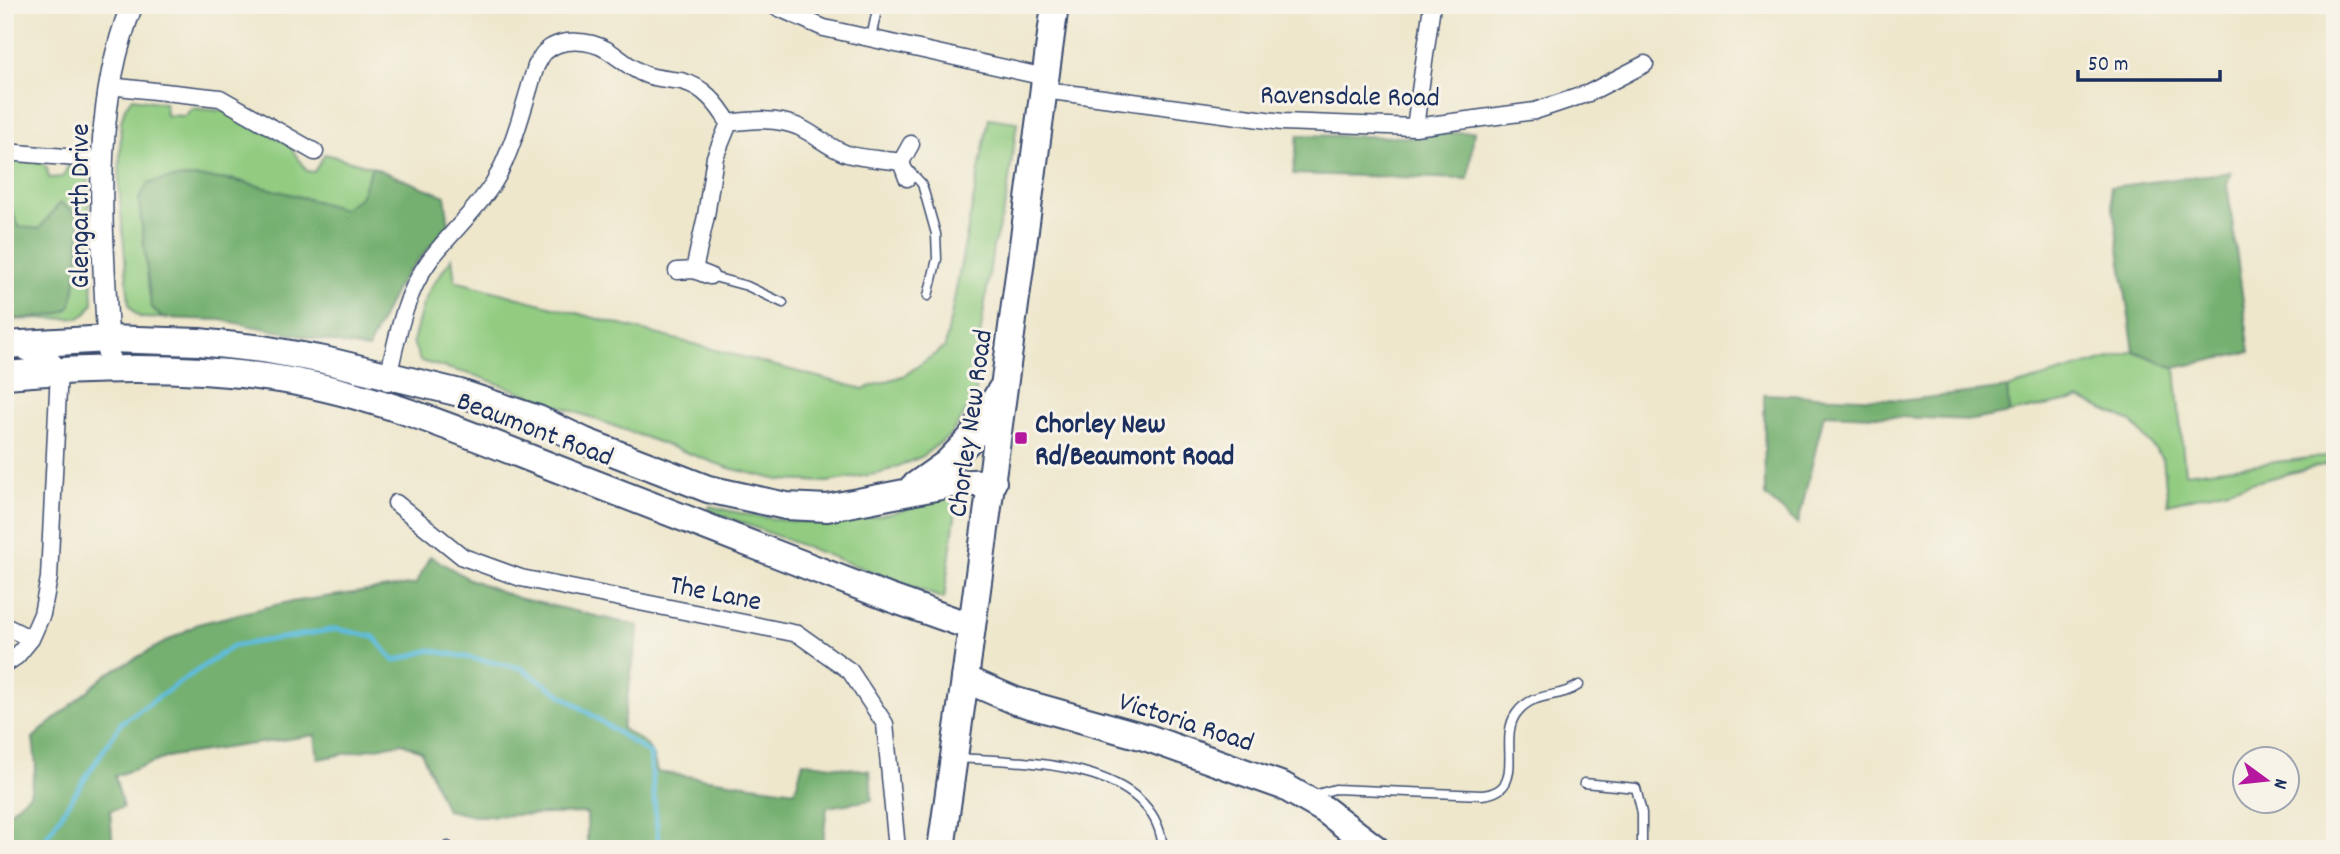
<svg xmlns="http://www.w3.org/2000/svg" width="2340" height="854" font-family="Dekko,sans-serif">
  <rect width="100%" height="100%" fill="#f7f3e8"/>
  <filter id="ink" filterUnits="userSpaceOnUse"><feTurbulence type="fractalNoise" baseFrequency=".0143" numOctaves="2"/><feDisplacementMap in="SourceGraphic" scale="14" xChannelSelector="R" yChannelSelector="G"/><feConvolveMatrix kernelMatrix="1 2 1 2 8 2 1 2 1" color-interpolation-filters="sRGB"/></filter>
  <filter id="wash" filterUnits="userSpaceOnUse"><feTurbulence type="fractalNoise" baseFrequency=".00686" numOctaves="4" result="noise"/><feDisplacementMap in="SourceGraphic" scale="28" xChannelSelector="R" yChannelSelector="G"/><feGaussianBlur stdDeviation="1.57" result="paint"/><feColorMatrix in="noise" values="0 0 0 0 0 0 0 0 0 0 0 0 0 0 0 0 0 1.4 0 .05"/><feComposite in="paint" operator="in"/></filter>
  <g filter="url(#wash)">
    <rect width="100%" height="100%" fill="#eee7cc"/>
    <path fill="#92cc81" stroke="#567e70" stroke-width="2" d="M133,98L165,103L166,115L185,116L192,108L232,112L288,144L307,171L314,172L325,154L372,167L360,197L343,209L233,179L147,184L139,200L151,306L162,318C144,318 138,322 129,304L119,188L121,122L125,107Z
      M989,118L1017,122L1006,202L993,247L975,371L976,392L974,400L950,435L921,457L881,473L828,482L779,480L729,468L477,376L420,361L413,342L422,307L430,289L452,258L455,281L863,389L905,375L945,347Z
      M5,158L43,163L47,168L49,178L63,177L68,166L74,164L86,168L88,173L93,303L87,313L79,318L5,320L61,313L75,291L79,221L70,208L39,229L19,227L5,196Z
      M2134,351L2175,368L2185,473L2335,455V462L2168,504L2163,459L2132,422L2080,399L2009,413L2007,388Z
      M958,494L944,599L708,510L710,506C808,532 863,525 958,494Z"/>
    <path fill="#75b06f" stroke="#487066" stroke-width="2" d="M1474,131L1468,179L1293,174L1298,135L1406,137Z
      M372,167L445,196L449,226L408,271L395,290L368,349L221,320L162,318L151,306L139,200L147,184C206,164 284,193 343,209L360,197Z
      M2231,172L2227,183L2250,352L2175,368L2134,351L2110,187Z
      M5,196L19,227L39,229L60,203C68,207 76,212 79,221C81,233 76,300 69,308C60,318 20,318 5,320Z
      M2007,388L2009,413L1973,420L1824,414L1798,524L1765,496L1764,394L1908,400Z
      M430,556L469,579L518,598L639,626L622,729C645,742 652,744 657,772L795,791L803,762L870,771L872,800L827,807L822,849H587V813L475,816L446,810L421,751L402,743L318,759L315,735L171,756L115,776L123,808L110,810L113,849H5V816L30,794L36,765L33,738L107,674L198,624L284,603L416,584Z"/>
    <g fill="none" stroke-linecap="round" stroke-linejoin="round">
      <path stroke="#5ebcdc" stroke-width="5" d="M44,849V841L122,722L233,646L337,629L374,637L394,661L430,650L521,668L650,754L659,849"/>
    </g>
  </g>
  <g filter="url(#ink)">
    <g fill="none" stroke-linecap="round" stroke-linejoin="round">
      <defs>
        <path id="service" d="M871,38L878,5
          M908,169L922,184L936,234L937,259L928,296
          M710,276L747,286L783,303
          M957,758C1023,762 1156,760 1163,849
          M1584,783L1636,788L1642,813V849
          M1310,796L1335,789L1482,795C1529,791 1497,740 1516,714C1533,690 1558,700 1579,685
          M448,849V846"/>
        <path id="minor" d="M772,5L824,28L1045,77
          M109,86L220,98L315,152
          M1044,90L1282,122L1415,127L1535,111L1589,93L1645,64
          M1415,127L1432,5
          M5,152L101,160
          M907,178L901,162L911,144
          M694,270L706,216L715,157L729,123
          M677,271L694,270L710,276
          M387,382C396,342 404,295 429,261C449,234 476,211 494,182C513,151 525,101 536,66C539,62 541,55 545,52C561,37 590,40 607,50C620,58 630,68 644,74C655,79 669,79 681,81C704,86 718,105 729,123C753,120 776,117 799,127C816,135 829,148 847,154C864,159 883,159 901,162
          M396,503L463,557L521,578L798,634L850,671L885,724L897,849
          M5,626L31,639
          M5,664L17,656L31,639L42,614L49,578L59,370C50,354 44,355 27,353"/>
        <path id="tertiary" d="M109,369C105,248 86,121 132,5"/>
        <path id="primary" d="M941,849L965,679"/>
        <path id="trunk" d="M1055,5L965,679L1016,701L1148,738L1283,786L1325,810L1376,849
          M5,345L108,339L199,342L263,349L324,360L460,393L538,419L584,441L708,489L786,506L827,508L951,484L993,482
          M5,375C96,367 188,365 279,379C375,394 465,433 555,468C667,511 778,555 890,598L972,627
          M913,487L947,463L972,437L1001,390"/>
      </defs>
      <use href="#service" stroke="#3b4b6e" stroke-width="11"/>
      <use href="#minor" stroke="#3b4b6e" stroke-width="19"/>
      <use href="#tertiary" stroke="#3b4b6e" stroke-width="24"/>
      <use href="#primary" stroke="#3b4b6e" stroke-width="30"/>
      <use href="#trunk" stroke="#3b4b6e" stroke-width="30"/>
      <use href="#service" stroke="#fff" stroke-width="8"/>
      <use href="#minor" stroke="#fff" stroke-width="16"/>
      <use href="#tertiary" stroke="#fff" stroke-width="21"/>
      <use href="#primary" stroke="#fff" stroke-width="26"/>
      <use href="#trunk" stroke="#fff" stroke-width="26"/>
    </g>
  </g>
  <rect fill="#b5179e" stroke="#f7f3e8" stroke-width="2.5" x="1014" y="431" width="14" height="14" rx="3.5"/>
  <g text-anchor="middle" stroke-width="6" stroke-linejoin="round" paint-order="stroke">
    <g font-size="28" fill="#1b2f5e" stroke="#f7f3e8">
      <text transform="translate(1350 94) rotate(1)" y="10">Ravensdale Road</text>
      <text transform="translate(78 206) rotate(-90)" y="10">Glengarth Drive</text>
      <text transform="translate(968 423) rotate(-82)" y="10">Chorley New Road</text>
      <text transform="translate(536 427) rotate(21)" y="10">Beaumont Road</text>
      <text transform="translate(716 591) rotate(11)" y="10">The Lane</text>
      <text transform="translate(1187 720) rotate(18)" y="10">Victoria Road</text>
    </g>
    <g font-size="28" font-weight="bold" fill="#1b2f5e" stroke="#f7f3e8" text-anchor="start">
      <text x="1035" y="432">Chorley New<tspan x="1035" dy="32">Rd/Beaumont Road</tspan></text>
    </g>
  </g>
  <rect width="2340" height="854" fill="none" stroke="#f7f3e8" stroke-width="28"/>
  <g transform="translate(2266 780) rotate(105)"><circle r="33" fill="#f7f3e8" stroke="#9fa5b1" stroke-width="2"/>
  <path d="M0-5L12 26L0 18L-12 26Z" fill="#b5179e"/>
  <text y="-10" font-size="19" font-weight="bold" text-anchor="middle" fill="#1b2f5e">N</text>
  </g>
  <path d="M2078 70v10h142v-10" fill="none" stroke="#1b2f5e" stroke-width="3.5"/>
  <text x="2088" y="70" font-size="21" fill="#1b2f5e" stroke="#f7f3e8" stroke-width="5" paint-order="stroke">50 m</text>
</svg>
